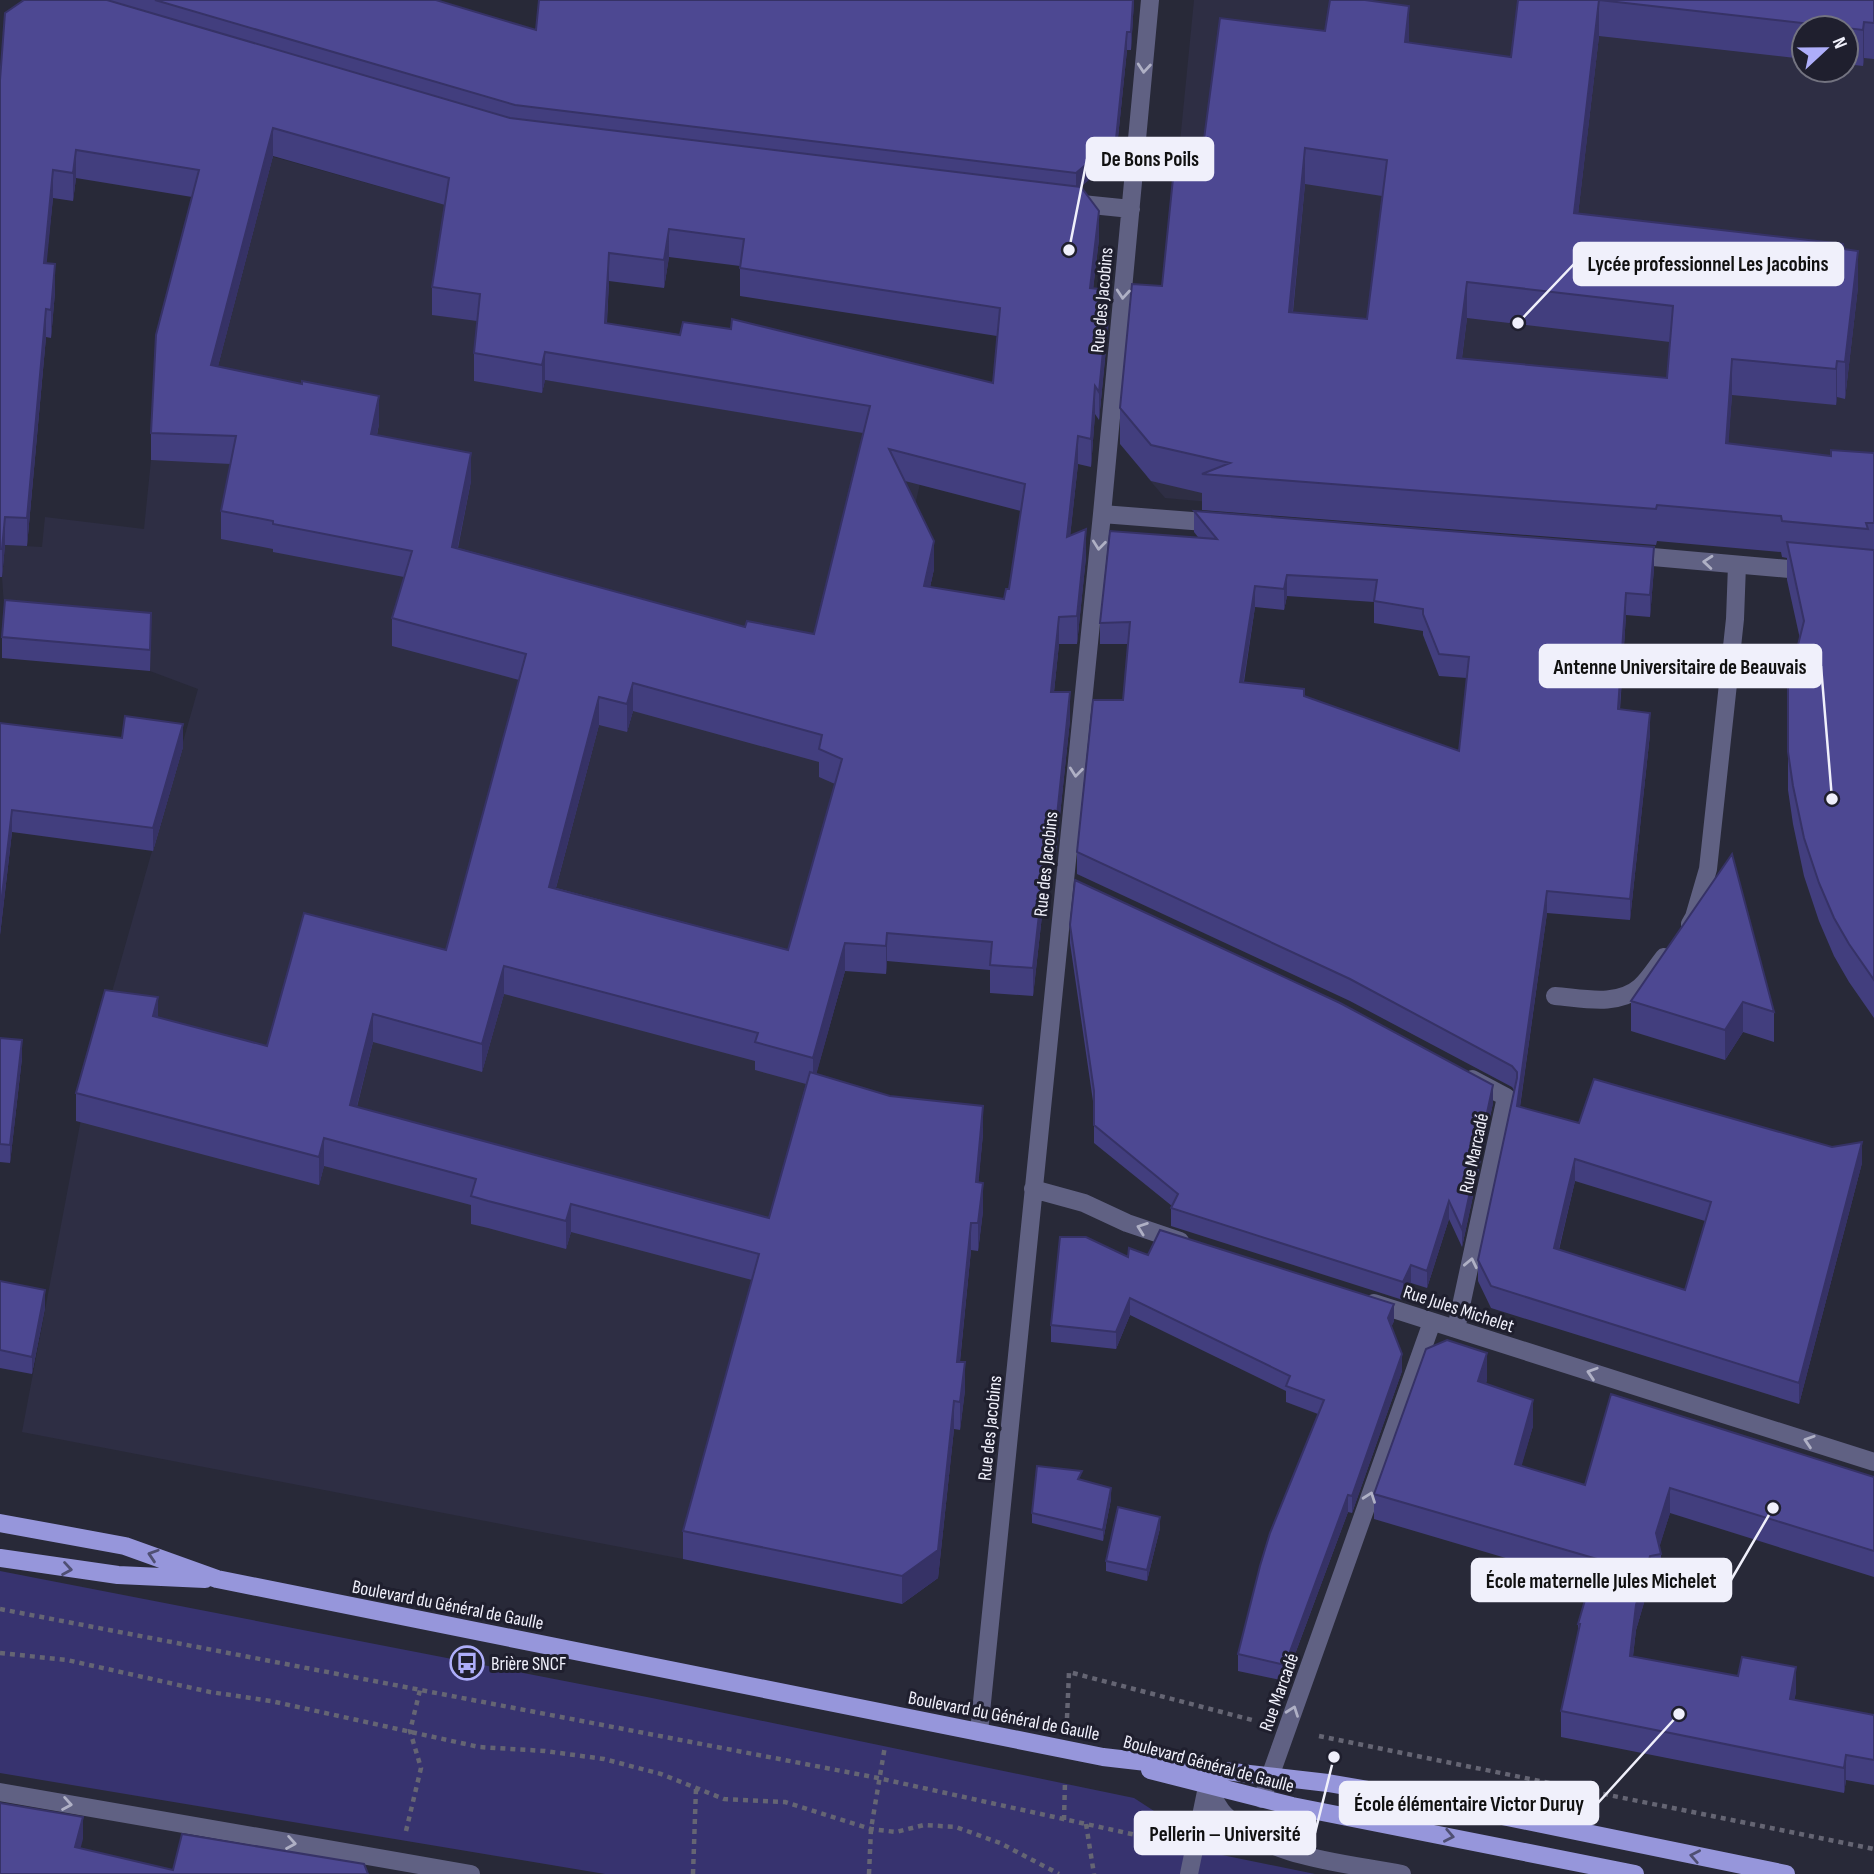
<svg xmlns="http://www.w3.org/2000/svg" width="1874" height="1874" font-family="'Sofia Sans Condensed',sans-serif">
  <rect width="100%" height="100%" fill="#282938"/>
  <path fill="#2e2e44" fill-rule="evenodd" d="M1194,0H1874V559L1831,491L1368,516L1165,498L1147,477ZM1804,28H1846V70H1804Z
    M249,150L449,206L433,315L482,321L542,392L545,380L932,431L906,545L934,569L845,971L683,1559L22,1432L91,1066L198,689L150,671V634L5,621L2,577L5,545L42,547L45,517L144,529L151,460Z"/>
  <path fill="#37336f" d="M0,1571L652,1698L1134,1798L1222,1855L1315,1874H605L0,1773Z"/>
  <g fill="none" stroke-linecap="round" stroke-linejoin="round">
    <path stroke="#656573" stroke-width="4.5" stroke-dasharray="5 5" stroke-linecap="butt" d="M0,1609L878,1778L1163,1841
      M0,1653L67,1660L210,1692L271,1701L479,1747L545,1751L604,1759L661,1774L724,1799L785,1802L871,1829L896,1832L924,1825L956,1827L1000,1843L1059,1874
      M1067,1718L1069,1672L1256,1721
      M1319,1736L1874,1849
      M1064,1820L1065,1782
      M1086,1824L1094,1874
      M406,1831L421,1768L410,1731L420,1690
      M693,1874L696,1788
      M869,1874L871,1829L885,1746"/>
    <path stroke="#606183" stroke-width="18" d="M1072,203L1131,209
      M1102,514L1218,523
      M1630,555L1811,571
      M1690,924L1694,917L1708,869L1735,619L1737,565
      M1555,996C1582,998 1617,1007 1640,987C1649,979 1656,967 1664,957
      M1033,1189L1084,1203L1127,1223L1180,1241
      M1374,1303L1874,1462
      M1456,1329L1506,1097L1472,1079
      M979,1732L1102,514L1150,0
      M1207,1786C1212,1795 1217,1806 1224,1814C1265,1858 1345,1863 1402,1874
      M0,1792L471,1874
      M1262,1799L1432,1322
      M1189,1874L1208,1782"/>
    <path stroke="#9696db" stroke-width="18" d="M0,1523L125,1546L217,1579L1103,1757L1328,1783L1420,1799L1786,1874
      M0,1558L118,1575L205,1579
      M1150,1770L1292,1806L1635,1874"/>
  </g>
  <path fill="#423e7e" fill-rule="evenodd" d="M24,0H436L536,30L539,0H1134L1131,50H1127L1116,157L1081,186L1099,239L1093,289L1109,318L1099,420L1095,414L1091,467L1078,464L1070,536L1086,557L1077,644H1059L1054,692L1070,720L1056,853H1049L1033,996L990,993V970L887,961L886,974L845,971L816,1074L983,1134L978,1183L983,1211L978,1251L971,1250L960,1362L965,1390L960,1430L954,1429L938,1578L902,1604L683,1559V1531L752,1280L571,1232L566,1249L488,1228L471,1224V1205L324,1166L319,1185L76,1121V1093L158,1017L267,1046L446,950L519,680L392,646V618L404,577L273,552V549L221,539V511L231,464L151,460V433L192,197L76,178L73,201L53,198L46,263L55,292L51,338L46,337L27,546L5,545L2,577H0V80ZM273,156L445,205L432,287V315L477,321L474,353V381L542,393L545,380L863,433L814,634L745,627L458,548L471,481L377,435L379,424L218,366ZM669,257L740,266V296L997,336L993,383L607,323L609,281L664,288ZM905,481L1021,511L1009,589L1004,599L930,587L934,569ZM633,711L819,762V777L835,784L788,950L556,888L599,725L627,732ZM504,994L755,1061V1070L806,1084L769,1218L357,1107L373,1042L482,1072Z
    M1518,0H1874V59L1864,58L1863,66L1846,64V28H1804V59L1599,36L1578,214L1844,249L1858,287L1845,399L1837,397L1836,405L1732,395L1728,443L1831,456L1874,453V1018L1849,982L1834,956L1819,921L1804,876L1793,824L1788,790V685L1800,639L1787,580V558L1782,557L1781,552L1657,541L1656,545L1202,510V493L1151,481L1120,444V408L1162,286L1201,162L1409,43L1511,57ZM1305,184L1382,196L1367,319L1293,312ZM1467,318L1670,342L1667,378L1462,358Z
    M1194,511L1654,568L1650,617L1626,615L1620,710L1650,734L1630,920L1547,913L1520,1107L1579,1123L1862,1163L1799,1404L1491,1308L1478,1281V1260L1514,1090L1512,1087L1350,1001L1077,874V852L1123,700L1128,644H1100V623L1198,537L1194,532ZM1287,596L1374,602V623L1423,631V635L1439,676L1467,678L1459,751L1304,696L1244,682L1255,607L1284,610ZM1575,1181L1705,1221L1685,1290L1559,1250Z
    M151,634L150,671L2,658V637Z
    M0,723L183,747L153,851L12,832L0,935Z
    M1732,854L1774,1012V1042L1743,1032L1725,1060L1631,1031V1001Z
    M1070,925L1493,1103L1462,1247L1449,1219L1427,1288L1411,1283L1403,1300L1171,1226V1208L1172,1206L1094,1143V1108L1070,943Z
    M0,1038L22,1058L10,1163L0,1162Z
    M1148,1255L1394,1321L1391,1327L1402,1371L1352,1513L1348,1512L1285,1681L1238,1671V1654L1318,1414L1286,1402V1391L1130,1315L1116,1349L1051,1342V1325L1128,1257Z
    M0,1281L45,1308L32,1374L0,1368Z
    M1487,1379L1486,1384L1533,1426L1521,1466L1585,1485L1874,1477V1577L1670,1513L1659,1547L1661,1554V1580L1650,1582L1636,1630L1633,1656L1796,1692L1794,1700L1874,1715V1785L1846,1780L1844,1793L1561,1737V1711L1578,1634V1624L1590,1583L1374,1519V1494Z
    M1082,1480L1111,1499L1103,1541L1032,1523V1513Z
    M1160,1528L1147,1581L1106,1571V1561Z"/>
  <path fill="#363266" d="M1133,0H1134L1131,50V32Z
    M1599,0V36L1574,249V213Z
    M1409,6V42L1405,79V42Z
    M1864,22V58L1863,66V30Z
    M1127,32V50L1116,157L1076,191V173Z
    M273,128V156L211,393V365Z
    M1305,148V184L1289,348V312Z
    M76,150V178L73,201V173Z
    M53,170V198L44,291V263Z
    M1099,211V239L1090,316V288Z
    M669,229V257L664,288V260Z
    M1858,251V287L1845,399V362Z
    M609,253V281L605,351V323Z
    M55,264V292L51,338V310Z
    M1467,282V318L1457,394V358Z
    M1109,290V318L1099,420V392Z
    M46,309V337L27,546V518Z
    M545,352V380L542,393V365Z
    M1732,359V395L1726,479V443Z
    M1837,361V397L1836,405V369Z
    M1095,386V414L1091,467V439Z
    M379,396V424L371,462V434Z
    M1078,436V464L1067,565V537Z
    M471,453V481L452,575V547Z
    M5,517V545L2,577V549Z
    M1086,529V557L1077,644V616Z
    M934,541V569L924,614V586Z
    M1654,547V568L1650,617V595Z
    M1287,575V596L1284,610V589Z
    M1255,586V607L1240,703V682Z
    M1626,593V615L1618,731V709Z
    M1059,617V644L1051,720V692Z
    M633,683V711L627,732V704Z
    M1070,692V720L1056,853V825Z
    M599,697V725L549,914V887Z
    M1650,713V734L1630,920V899Z
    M183,724V747L153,851V828Z
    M12,810V832L0,935V913Z
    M1049,825V853L1033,996V968Z
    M1547,891V913L1517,1127V1106Z
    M887,933V961L886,974V946Z
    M845,943V971L813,1086V1058Z
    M504,966V994L482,1072V1044Z
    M158,997V1025L153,1016Z
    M1743,1002V1032L1725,1060V1030Z
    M373,1014V1042L350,1133V1105Z
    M22,1040V1058L10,1163V1145Z
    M1493,1085V1103L1462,1247V1229Z
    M983,1106V1134L976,1210V1182Z
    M324,1138V1166L319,1185V1157Z
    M1862,1142V1163L1799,1404V1383Z
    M1575,1159V1181L1554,1269V1248Z
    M983,1183V1211L978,1251V1223Z
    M1449,1201V1219L1427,1288V1271Z
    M571,1204V1232L566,1249V1221Z
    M971,1223V1250L957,1390V1362Z
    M1411,1265V1283L1403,1300V1282Z
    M45,1290V1308L32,1374V1357Z
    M1130,1298V1315L1116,1349V1332Z
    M1394,1304V1321L1388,1335V1318Z
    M1487,1353V1379L1478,1407V1381Z
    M1402,1354V1371L1352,1513V1496Z
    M965,1362V1390L960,1430V1402Z
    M1533,1400V1426L1515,1489V1464Z
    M954,1401V1429L938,1578L902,1604V1576Z
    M1111,1488V1499L1103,1541V1530Z
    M1670,1488V1513L1657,1555L1656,1533Z
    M1348,1495V1512L1285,1681V1665Z
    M1160,1517V1528L1147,1581V1570Z
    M1650,1556V1582L1636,1630L1630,1681V1656L1636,1605Z
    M1796,1667V1692L1790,1724V1699Z
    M1846,1755V1780L1844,1793V1768Z
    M83,1817V1839L75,1869V1847Z"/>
  <path fill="#4d4892" stroke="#363266" stroke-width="2" fill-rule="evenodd" d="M24,0H107L510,118L1081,187L1099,211L1090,288L1109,290L1099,392L1095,386L1091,439L1078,436L1067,537L1086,529L1077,616L1059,617L1051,692H1070L1056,825H1049L1033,968L990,965L992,942L887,933L886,946L845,943L813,1058L755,1042L758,1033L504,966L482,1044L373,1014L350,1105L769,1218L810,1072L890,1096L983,1106L976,1182L983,1183L978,1223H971L957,1362H965L960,1402L954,1401L938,1550L902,1576L683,1531L759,1254L571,1204L566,1221L488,1201L471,1196L476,1179L324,1138L319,1157L76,1093L105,990L158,997L153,1016L267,1046L304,913L446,950L526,654L392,618L412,551L273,524V521L221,511L236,436L151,433L156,335L199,170L76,150L73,173L53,170L44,263L55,264L51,310L46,309L27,518L5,517L2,549H0V80L5,13ZM273,128L449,178L432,287L480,294L474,353L542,365L545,352L870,406L814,634L747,621L745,627L452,547L471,453L371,434L379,396L302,381V384L211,365ZM669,229L744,239L740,268L1000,308L993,383L732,319L731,329L683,322L680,335L605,323L609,253L664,260ZM889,449L1025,484L1009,589H1006L1004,599L924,586L934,541ZM633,683L822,735L819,749L842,759L788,950L549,887L599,697L627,704Z
    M155,0H436L536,30L539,0H1133L1131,32H1127L1116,139L1076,173L515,105Z
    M1330,0H1365L1409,6L1405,42L1511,57L1518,0H1874V23L1864,22L1863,30L1599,0L1574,213L1843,244L1844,249L1858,251L1845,362L1837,361L1836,369L1732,359L1726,443L1831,456V450L1874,453V523H1866L1868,529L1782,521L1781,516L1657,505L1656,509L1202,474L1230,463L1151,445L1120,408L1132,284L1162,286L1175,159L1201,162L1220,18L1325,31ZM1305,148L1387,160L1367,319L1289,312ZM1467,282L1673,306L1667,378L1457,358Z
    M1194,511L1654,547L1650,595L1626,593L1618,709L1650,713L1630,899L1547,891L1517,1106L1579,1123L1594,1079L1832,1147L1862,1142L1799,1383L1491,1286L1478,1260L1517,1078V1072L1512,1066L1350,979L1077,852L1093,700H1123L1130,622L1100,623L1110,531L1217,539ZM1287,575L1377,580L1374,601L1423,609V614L1439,654L1469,657L1459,751L1304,696V689L1240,682L1255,586L1284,589ZM1575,1159L1711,1202L1685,1290L1554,1248Z
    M1787,542L1874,550V980L1849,944L1834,918L1819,883L1804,838L1793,786L1788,752V685L1804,621Z
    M5,600L151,613L150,650L2,637Z
    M125,716L183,724L153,828L12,810L0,913V723L122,738Z
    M1732,854L1774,1012L1743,1002L1725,1030L1631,1001Z
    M1075,880L1340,1003L1493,1085L1462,1229L1449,1201L1427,1271L1411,1265L1403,1282L1171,1208L1178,1194L1094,1125V1091L1070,925Z
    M0,1038L22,1040L10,1145L0,1144Z
    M1160,1230L1394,1304L1388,1318L1402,1354L1352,1496L1348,1495L1285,1665L1238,1654L1260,1566L1270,1533L1324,1400L1286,1386L1290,1376L1130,1298L1116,1332L1051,1325L1060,1237H1086L1128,1257L1129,1248L1148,1255Z
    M0,1281L45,1290L32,1357L0,1350Z
    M1447,1340L1487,1353L1478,1381L1533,1400L1515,1464L1585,1485L1611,1394L1874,1477V1551L1670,1488L1656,1533L1661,1554L1650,1556L1636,1605L1630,1656L1738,1676L1742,1657L1796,1667L1790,1699L1874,1715V1760L1846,1755L1844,1768L1561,1711L1580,1624H1578L1597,1559L1374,1494L1426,1349Z
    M1037,1466L1082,1471L1078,1479L1111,1488L1103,1530L1032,1513Z
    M1118,1507L1160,1517L1147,1570L1106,1561Z
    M0,1803L83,1817L75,1847L173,1870L182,1834L364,1864L368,1874H0Z"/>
  <defs><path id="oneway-chevron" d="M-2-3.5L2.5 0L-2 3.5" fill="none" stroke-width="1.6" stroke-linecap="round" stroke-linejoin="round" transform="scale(1.75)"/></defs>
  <g stroke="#afb0c5">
    <use href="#oneway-chevron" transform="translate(1144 68) rotate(95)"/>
    <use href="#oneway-chevron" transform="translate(1123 294) rotate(95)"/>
    <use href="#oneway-chevron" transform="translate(1099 545) rotate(96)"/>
    <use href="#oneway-chevron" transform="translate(1708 562) rotate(-175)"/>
    <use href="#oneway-chevron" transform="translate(1076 772) rotate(96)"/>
    <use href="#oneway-chevron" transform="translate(1142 1228) rotate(-160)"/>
    <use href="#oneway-chevron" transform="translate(1471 1263) rotate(-78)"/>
    <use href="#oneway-chevron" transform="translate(1592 1373) rotate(-162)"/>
    <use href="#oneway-chevron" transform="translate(1809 1441) rotate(-162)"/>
    <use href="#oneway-chevron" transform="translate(1370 1497) rotate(-70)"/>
    <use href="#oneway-chevron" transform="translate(1293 1711) rotate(-70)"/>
    <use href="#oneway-chevron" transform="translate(67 1804) rotate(10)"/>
    <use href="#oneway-chevron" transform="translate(291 1843) rotate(10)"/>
  </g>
  <g stroke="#4f4f73">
    <use href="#oneway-chevron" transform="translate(153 1555) rotate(-162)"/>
    <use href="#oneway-chevron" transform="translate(67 1569) rotate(9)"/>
    <use href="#oneway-chevron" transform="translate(1449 1836) rotate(11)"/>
    <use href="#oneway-chevron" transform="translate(1695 1856) rotate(-169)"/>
  </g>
  <defs>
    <symbol id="bus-ring" viewBox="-11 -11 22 22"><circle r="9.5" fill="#1f1f2e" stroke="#aeaefa" stroke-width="1.5"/><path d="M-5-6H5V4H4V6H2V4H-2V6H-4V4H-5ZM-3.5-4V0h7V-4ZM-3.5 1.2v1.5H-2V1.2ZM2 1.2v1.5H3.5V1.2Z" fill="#aeaefa"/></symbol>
  </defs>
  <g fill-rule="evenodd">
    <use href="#bus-ring" x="448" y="1644" width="38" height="38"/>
  </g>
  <g text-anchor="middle" stroke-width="6" stroke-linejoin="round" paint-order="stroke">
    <g font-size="19" fill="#f0f0fb" stroke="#1f1f2e">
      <text transform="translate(1101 300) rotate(-85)" y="7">Rue des Jacobins</text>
      <text transform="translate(1045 864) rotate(-84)" y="7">Rue des Jacobins</text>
      <text transform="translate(1473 1153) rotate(-78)" y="7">Rue Marcadé</text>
      <text transform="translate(1459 1308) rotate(18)" y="7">Rue Jules Michelet</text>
      <text transform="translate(989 1428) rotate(-84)" y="7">Rue des Jacobins</text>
      <text transform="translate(448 1604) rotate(11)" y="7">Boulevard du Général de Gaulle</text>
      <text transform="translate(1278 1692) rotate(-70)" y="7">Rue Marcadé</text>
      <text transform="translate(1004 1715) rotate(11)" y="7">Boulevard du Général de Gaulle</text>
      <text transform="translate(1209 1763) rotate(15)" y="7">Boulevard Général de Gaulle</text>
    </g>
    <g font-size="19" fill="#f0f0fb" stroke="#1f1f2e" text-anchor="start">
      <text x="491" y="1670">Brière SNCF</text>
    </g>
  </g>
  <path fill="none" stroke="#f0f0fb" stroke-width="2.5" d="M1069 250L1087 159M1518 323L1574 264M1832 799L1821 666M1773 1508L1731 1580M1679 1714L1598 1803M1334 1757L1315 1833"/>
  <g fill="#f0f0fb" stroke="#1f1f2e" stroke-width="2.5">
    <circle cx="1069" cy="250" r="7"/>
    <circle cx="1518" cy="323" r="7"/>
    <circle cx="1832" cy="799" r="7"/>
    <circle cx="1773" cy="1508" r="7"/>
    <circle cx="1679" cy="1714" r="7"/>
    <circle cx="1334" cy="1757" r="7"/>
  </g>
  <g fill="#f0f0fb" stroke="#f0f0fb" stroke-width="2.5">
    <rect x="1087" y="138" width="126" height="42" rx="7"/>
    <rect x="1574" y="243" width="269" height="42" rx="7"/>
    <rect x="1540" y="645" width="281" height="42" rx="7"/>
    <rect x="1472" y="1559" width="259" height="42" rx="7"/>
    <rect x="1340" y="1782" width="258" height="42" rx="7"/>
    <rect x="1135" y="1812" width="180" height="42" rx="7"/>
  </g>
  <g font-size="21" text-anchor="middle" font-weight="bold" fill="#111">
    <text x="1150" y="166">De Bons Poils</text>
    <text x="1708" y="271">Lycée professionnel Les Jacobins</text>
    <text x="1680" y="674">Antenne Universitaire de Beauvais</text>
    <text x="1601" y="1588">École maternelle Jules Michelet</text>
    <text x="1469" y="1811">École élémentaire Victor Duruy</text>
    <text x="1225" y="1841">Pellerin – Université</text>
  </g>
  <g transform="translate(1825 49) rotate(68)"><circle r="33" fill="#1f1f2e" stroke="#737380" stroke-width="2"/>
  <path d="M0-5L12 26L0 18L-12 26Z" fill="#aeaefa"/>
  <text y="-10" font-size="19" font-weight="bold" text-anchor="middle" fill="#f0f0fb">N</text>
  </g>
</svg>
